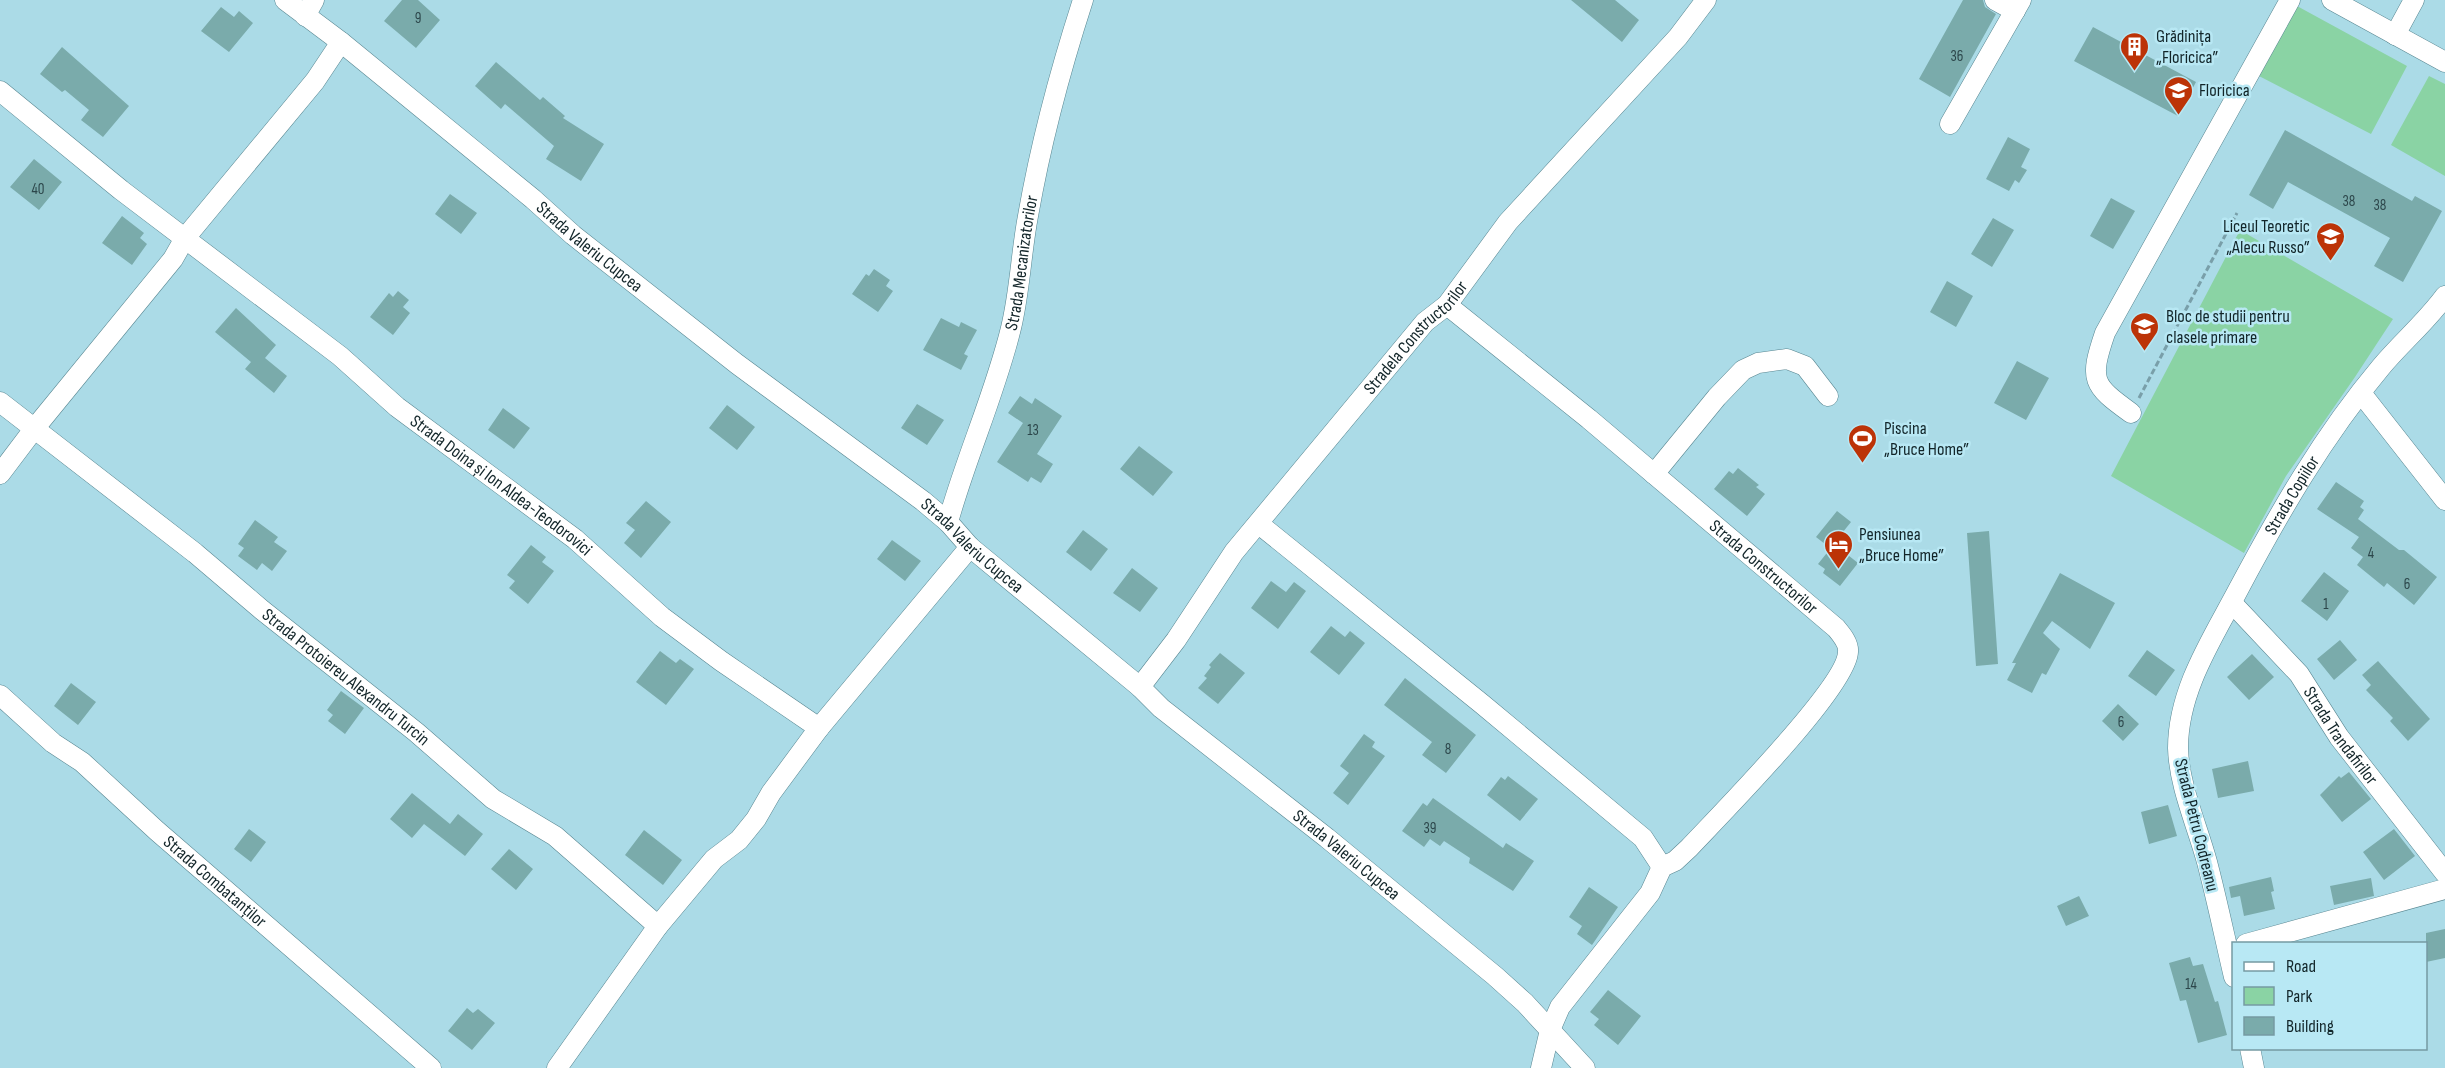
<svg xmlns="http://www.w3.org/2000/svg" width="2445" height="1068" font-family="'Sofia Sans Condensed',sans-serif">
  <rect width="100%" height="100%" fill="#abdbe7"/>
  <path fill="#8ad3a4" d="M2297,6L2407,66L2371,134L2259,76Z
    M2429,76L2445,84V176L2391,145Z
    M2240,230L2393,319L2355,377L2286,476L2244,553L2111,476Z"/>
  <path fill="#7aabab" d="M402,0H418L440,20L416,48L384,21Z
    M1571,0H1615L1639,20L1622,42Z
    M1963,0H1983L1985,7L1996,14L1950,97L1919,79Z
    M221,7L234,17L239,11L253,23L229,52L201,31Z
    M2093,27L2196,82L2178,116L2074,61Z
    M62,47L129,106L103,137L81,120L89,110L65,90L62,92L40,74Z
    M496,62L540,100L543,97L565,116L563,118L604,144L581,181L546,159L554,146L505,104L501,109L475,86Z
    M2285,130L2412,201L2415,196L2442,211L2403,282L2374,266L2390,238L2288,182L2273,209L2249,195Z
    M2008,137L2030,149L2021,167L2027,170L2019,183L2015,180L2009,191L1986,179Z
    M34,159L62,182L39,210L10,187Z
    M450,194L477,213L461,234L435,214Z
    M2111,198L2135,211L2113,249L2090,236Z
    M122,216L144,233L140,238L147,244L132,265L102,243Z
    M1993,218L2014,230L1992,267L1971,254Z
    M874,269L890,280L886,286L893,291L878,312L852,294L866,274L869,276Z
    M1947,281L1973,296L1956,327L1930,312Z
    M398,291L409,300L403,307L410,313L393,335L370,317L389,293L393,297Z
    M236,308L276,345L265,358L287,376L274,393L245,369L251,362L215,332Z
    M941,318L959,327L961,322L977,330L964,354L968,356L961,370L923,350Z
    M2017,361L2049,378L2026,420L1994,403Z
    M1020,396L1032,404L1035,398L1062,416L1037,454L1053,464L1041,483L1031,477L1028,482L997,462L1023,423L1008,413Z
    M917,404L944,420L927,445L901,428Z
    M727,405L755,427L737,450L709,428Z
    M503,408L530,428L514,449L488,430Z
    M1139,446L1173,472L1153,496L1120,469Z
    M1738,468L1759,485L1756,487L1765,494L1747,516L1714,489L1729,471L1733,474Z
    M2336,482L2364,501L2360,507L2364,510L2358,519L2399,550H2404L2437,577L2414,605L2387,583L2384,587L2357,565L2363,557L2351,548L2359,537L2317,509Z
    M646,501L671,522L641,558L624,543L635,530L626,523Z
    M1837,511L1851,522L1830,548L1816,537Z
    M255,520L278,537L274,542L287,551L272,571L262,563L257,570L238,556L244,548L238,544Z
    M1083,530L1108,549L1091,571L1066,552Z
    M1989,531L1998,664L1976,666L1967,533Z
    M892,540L921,561L905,581L877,559Z
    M1834,544L1858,563L1840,586L1823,573L1825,569L1818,564Z
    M531,545L546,557L542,562L554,571L528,604L509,588L515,581L507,575Z
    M1132,568L1158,588L1140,612L1113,593Z
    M2324,572L2349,591L2327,621L2301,601Z
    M2060,573L2115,603L2090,649L2052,621L2043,633L2060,649L2046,675L2042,673L2032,693L2007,680L2016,663H2012Z
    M1271,581L1286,592L1294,582L1306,591L1278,629L1251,608Z
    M1331,626L1345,637L1350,631L1365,643L1339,675L1310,652Z
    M2340,640L2357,660L2334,680L2317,659Z
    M2147,650L2175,670L2156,696L2128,676Z
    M660,651L676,663L680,659L694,669L666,705L636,682Z
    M1220,653L1245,673L1218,704L1198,688L1207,678L1204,676L1211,667L1209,665Z
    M2252,654L2274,677L2249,700L2227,677Z
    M2378,661L2430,719L2408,741L2390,721L2393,718L2366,690L2371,685L2362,675Z
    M1405,678L1476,735L1446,773L1422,755L1432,742L1384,705Z
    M71,683L96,702L78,725L54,706Z
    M341,691L364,708L345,734L328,721L333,715L327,710Z
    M2118,704L2139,724L2123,741L2102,721Z
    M1364,734L1375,742L1372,747L1385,756L1348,805L1333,793L1349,773L1340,766Z
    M2248,761L2254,791L2218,798L2212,769Z
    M2349,772L2371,799L2342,822L2320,795L2339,776L2341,778Z
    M1508,776L1538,799L1520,821L1487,795L1501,777L1505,780Z
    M412,793L450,824L458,814L483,834L465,856L424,824L412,838L390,819Z
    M1433,798L1503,848L1506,843L1534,861L1513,891L1469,863L1470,858L1444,841L1440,846L1430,839L1424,847L1402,831L1423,803L1427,806Z
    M2168,805L2177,836L2149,844L2141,812Z
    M249,829L266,842L251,862L234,849Z
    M2394,829L2415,856L2384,880L2363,852Z
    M644,830L682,860L663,885L625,855Z
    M509,849L533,869L516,890L491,869Z
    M2271,877L2274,891L2271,892L2275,909L2244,916L2240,896L2231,898L2229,887Z
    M2371,878L2374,896L2334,905L2330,886Z
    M1589,887L1618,907L1592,945L1577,934L1582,926L1569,917Z
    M2079,896L2089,916L2066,926L2057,906Z
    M2445,929V958L2426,962V933Z
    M2190,957L2193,966L2203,964L2215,1002L2218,1001L2227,1035L2198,1043L2186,1000L2180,1001L2169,963Z
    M1608,990L1641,1016L1618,1045L1594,1025L1599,1019L1590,1012Z
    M467,1008L473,1013L478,1009L495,1023L472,1050L448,1031Z"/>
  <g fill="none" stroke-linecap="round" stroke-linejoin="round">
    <defs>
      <g id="minor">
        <path id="s1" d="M285,0L341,42L533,199L573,235L737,364L923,501L948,522L970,547L1140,687L1161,708L1327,838L1495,976L1525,1003L1585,1068"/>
        <path d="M1995,0L2015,11"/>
        <path d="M2332,0L2445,62"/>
        <path d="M305,16L314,0"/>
        <path d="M2395,35L2414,0"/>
        <path id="s2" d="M0,91L121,190L340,356L397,407L575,539L662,617L721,661L819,728"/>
        <path d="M1950,124L2021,0"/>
        <path id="s3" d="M1447,305L1589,419L1836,628C1841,634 1849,643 1848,652C1847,687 1718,817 1689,848L1675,861L1662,867L1650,893L1560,1007L1550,1030L1541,1068"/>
        <path d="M2361,393L2445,500"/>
        <path id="s4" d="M0,402L195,553L262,610L416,732L493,799L555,836L658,926"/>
        <path d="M2131,413C2092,385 2089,380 2105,333L2290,0"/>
        <path d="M0,474L34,429L173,259L185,238L315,81L341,42"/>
        <path d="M1654,474L1717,397L1743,370L1758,363L1787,359L1805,366L1828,396"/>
        <path id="s5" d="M948,522C966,457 995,394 1011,328C1020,291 1021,253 1028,216C1041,142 1060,71 1083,0"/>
        <path d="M1259,524L1482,704L1643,838L1662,867"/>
        <path id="s6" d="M2232,603L2299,674L2339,737L2445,873"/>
        <path id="s7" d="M1140,687L1176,640L1234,552L1425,322L1447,305L1508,222L1678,37L1706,0"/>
        <path id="s8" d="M0,695L53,743L82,762L157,831L431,1068"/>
        <path d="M2246,944L2445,889"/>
        <path id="s9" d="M2234,977C2225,939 2217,900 2207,862C2197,825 2179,786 2178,748C2178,691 2211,641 2237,592C2279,513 2323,436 2381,367C2402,342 2426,322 2445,296"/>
        <path d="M2250,1048L2254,1068"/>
        <path d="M557,1068L658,926L714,859L739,840L756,819L771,793L819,728L970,547"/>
      </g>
    </defs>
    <use href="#minor" stroke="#588691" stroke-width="21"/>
    <path stroke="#799fa9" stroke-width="3" stroke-dasharray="6 3" stroke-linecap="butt" d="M2139,398L2237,213"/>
    <use href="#minor" stroke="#fff" stroke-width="20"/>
  </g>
  <defs>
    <symbol id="building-pin" viewBox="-11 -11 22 30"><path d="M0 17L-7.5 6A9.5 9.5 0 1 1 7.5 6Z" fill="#bc3307" stroke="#b8e8f4"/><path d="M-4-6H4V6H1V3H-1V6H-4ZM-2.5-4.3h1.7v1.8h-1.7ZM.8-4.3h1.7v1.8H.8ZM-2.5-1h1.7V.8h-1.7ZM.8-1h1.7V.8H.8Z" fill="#fff"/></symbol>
    <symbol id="school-pin" viewBox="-11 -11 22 30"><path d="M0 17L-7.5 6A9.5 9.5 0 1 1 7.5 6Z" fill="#bc3307" stroke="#b8e8f4"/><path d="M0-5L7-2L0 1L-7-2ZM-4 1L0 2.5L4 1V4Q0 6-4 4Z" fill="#fff"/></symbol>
    <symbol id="stadium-pin" viewBox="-11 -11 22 30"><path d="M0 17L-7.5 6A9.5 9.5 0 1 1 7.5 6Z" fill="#bc3307" stroke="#b8e8f4"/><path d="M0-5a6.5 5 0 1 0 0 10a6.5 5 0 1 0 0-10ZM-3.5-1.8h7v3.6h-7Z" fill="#fff"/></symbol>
    <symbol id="hotel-pin" viewBox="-11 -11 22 30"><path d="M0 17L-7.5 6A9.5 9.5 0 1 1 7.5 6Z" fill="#bc3307" stroke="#b8e8f4"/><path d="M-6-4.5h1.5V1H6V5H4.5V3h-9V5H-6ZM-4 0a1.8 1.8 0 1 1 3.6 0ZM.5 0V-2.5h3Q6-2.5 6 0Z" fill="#fff"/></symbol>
  </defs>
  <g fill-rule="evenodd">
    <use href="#building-pin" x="2118" y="30" width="33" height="45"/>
    <use href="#school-pin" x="2162" y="74" width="33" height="45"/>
    <use href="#school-pin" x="2314" y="220" width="33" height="45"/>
    <use href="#school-pin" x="2128" y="310" width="33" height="45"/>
    <use href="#stadium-pin" x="1846" y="422" width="33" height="45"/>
    <use href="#hotel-pin" x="1822" y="528" width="33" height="45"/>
  </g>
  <g text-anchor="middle" stroke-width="5" stroke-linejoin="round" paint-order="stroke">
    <g font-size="15" fill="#2c464a">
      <text x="418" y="23">9</text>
      <text x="1957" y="61">36</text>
      <text x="38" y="194">40</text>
      <text x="2349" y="206">38</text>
      <text x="2380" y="210">38</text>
      <text x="1033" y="435">13</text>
      <text x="2371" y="558">4</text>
      <text x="2407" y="589">6</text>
      <text x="2326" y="609">1</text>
      <text x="2121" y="727">6</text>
      <text x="1448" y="754">8</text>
      <text x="1430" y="833">39</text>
      <text x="2191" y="989">14</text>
    </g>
    <g font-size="18" fill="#122529" stroke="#b8e8f4" text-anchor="start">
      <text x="2156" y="42">Grădinița<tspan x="2156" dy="21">„Floricica”</tspan></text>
      <text x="2199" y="96">Floricica</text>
      <text x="2310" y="232" text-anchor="end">Liceul Teoretic<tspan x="2310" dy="21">„Alecu Russo”</tspan></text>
      <text x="2166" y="322">Bloc de studii pentru<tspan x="2166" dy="21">clasele primare</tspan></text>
      <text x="1884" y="434">Piscina<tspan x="1884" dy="21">„Bruce Home”</tspan></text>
      <text x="1859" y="540">Pensiunea<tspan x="1859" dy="21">„Bruce Home”</tspan></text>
    </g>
    <g font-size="18" fill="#122529" stroke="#b8e8f4">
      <text dy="6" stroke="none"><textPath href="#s1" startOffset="392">Strada Valeriu Cupcea</textPath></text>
      <text dy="6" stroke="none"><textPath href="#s5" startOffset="270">Strada Mecanizatorilor</textPath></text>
      <text dy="6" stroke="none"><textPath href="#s7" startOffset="446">Stradela Constructorilor</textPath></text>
      <text dy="6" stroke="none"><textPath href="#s2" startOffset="638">Strada Doina și Ion Aldea-Teodorovici</textPath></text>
      <text dy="6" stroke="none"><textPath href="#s9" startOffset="516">Strada Copiilor</textPath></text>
      <text dy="6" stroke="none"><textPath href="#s1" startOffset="878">Strada Valeriu Cupcea</textPath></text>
      <text dy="6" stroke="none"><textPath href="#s3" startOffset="411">Strada Constructorilor</textPath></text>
      <text dy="6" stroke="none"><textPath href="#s4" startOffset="442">Strada Protoiereu Alexandru Turcin</textPath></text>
      <text dy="6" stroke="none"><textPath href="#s6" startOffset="172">Strada Trandafirilor</textPath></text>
      <text transform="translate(2197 825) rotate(76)" y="6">Strada Petru Codreanu</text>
      <text dy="6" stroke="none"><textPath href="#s1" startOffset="1364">Strada Valeriu Cupcea</textPath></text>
      <text dy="6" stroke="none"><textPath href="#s8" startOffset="285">Strada Combatanților</textPath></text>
    </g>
  </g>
  <rect x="2232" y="942" width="195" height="108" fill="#b8e8f4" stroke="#769aa3" stroke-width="1.5"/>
  <rect x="2244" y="962" width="30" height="9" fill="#ffffff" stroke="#769aa3" stroke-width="1.5"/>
  <text x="2286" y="972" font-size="18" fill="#122529">Road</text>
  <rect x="2244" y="987" width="30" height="18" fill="#8ad3a4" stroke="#769aa3" stroke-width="1.5"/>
  <text x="2286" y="1002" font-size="18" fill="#122529">Park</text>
  <rect x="2244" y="1017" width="30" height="18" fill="#7aabab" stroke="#769aa3" stroke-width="1.5"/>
  <text x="2286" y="1032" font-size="18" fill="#122529">Building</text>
</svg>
